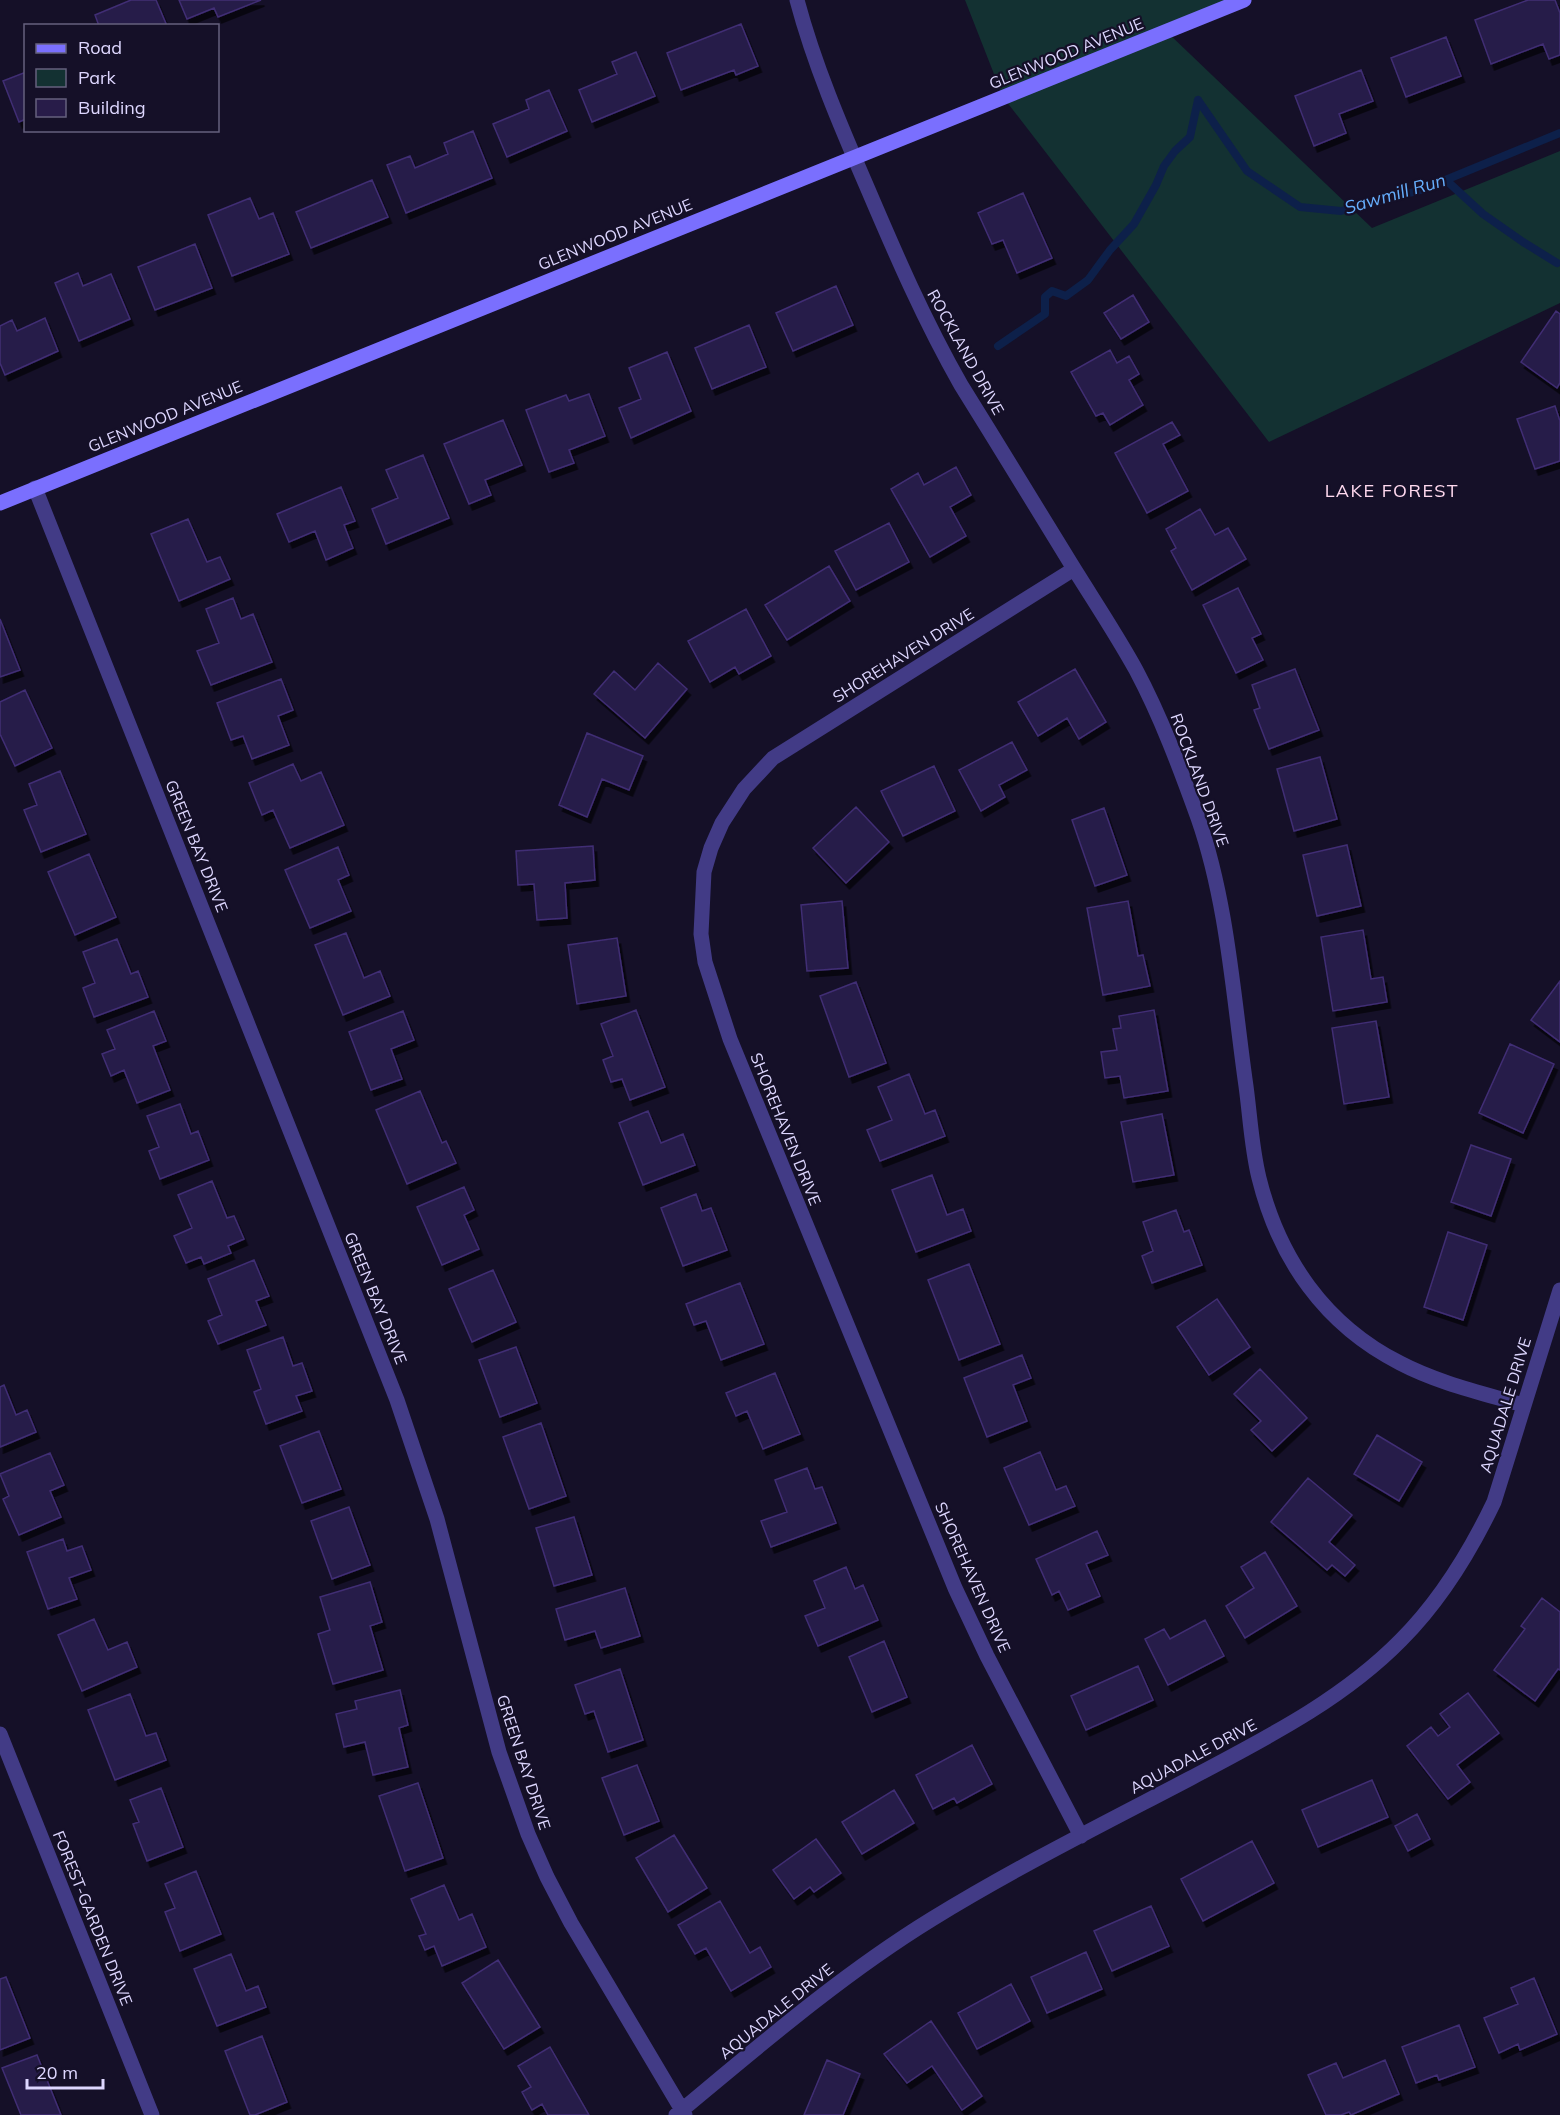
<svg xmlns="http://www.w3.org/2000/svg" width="1560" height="2115" font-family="Mulish,sans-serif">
  <defs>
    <filter id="shadow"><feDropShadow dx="3.5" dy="6" stdDeviation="0" flood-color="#0009"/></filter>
  </defs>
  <rect width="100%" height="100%" fill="#151028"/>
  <path fill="#133132" d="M965,0H1236L1167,32L1372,228L1560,151V303L1269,442L1003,97Z"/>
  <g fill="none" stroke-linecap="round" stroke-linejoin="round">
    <path stroke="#0d204a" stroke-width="8" d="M1198,100L1247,171L1300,207L1341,211L1421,190L1560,133
      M1446,180L1483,214L1523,242L1557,263
      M998,346L1045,314V297L1052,291L1066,296L1088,280L1110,250L1134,224L1156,185L1164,166L1175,151L1190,137L1198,100"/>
  </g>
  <path fill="#281c49" stroke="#402e74" stroke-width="1.5" filter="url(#shadow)" d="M131,0H156L167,26H99L95,15Z
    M179,0H261L218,17L214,8L187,19Z
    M1528,0H1555L1560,13V55L1549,59L1543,44L1491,64L1475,20Z
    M741,24L758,66L736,75L734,70L681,90L667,53Z
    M1446,37L1461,76L1406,97L1391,58Z
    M636,52L655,96L592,122L579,90L617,74L612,62Z
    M1361,70L1373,101L1339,114L1346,133L1314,146L1295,96Z
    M26,72V119L19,122L3,81Z
    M549,90L567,131L507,157L493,124L529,109L526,100Z
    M473,131L492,178L406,213L387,165L410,156L415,168L448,154L444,143Z
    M372,180L388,217L311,248L296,212Z
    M1023,193L1052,258L1017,273L1003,240L992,244L978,213Z
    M250,198L259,219L273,213L289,254L232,276L208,215Z
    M195,244L212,288L155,310L138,267Z
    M78,273L83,286L111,274L130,319L79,341L55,283Z
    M836,286L853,325L793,351L776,313Z
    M1133,295L1149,322L1121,339L1104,313Z
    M1556,311L1560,314V383L1557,388L1521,362Z
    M45,318L58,351L5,375L0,363V326L12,320L17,331Z
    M749,325L766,367L712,389L695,348Z
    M1110,350L1117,363L1129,356L1139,374L1129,380L1143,405L1110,425L1103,413L1096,416L1071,372Z
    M667,352L691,411L631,438L619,408L641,399L629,368Z
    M589,394L605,436L569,450L574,463L549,472L526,410L566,395L569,401Z
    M1555,406L1560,421V461L1535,469L1517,419Z
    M503,420L522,465L485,480L491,495L469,504L444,444Z
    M1172,422L1180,435L1163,444L1188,491L1147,513L1115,453Z
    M423,455L449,518L386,544L372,509L398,498L386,470Z
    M956,467L971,495L950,507L966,536L930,557L891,489L918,473L924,485Z
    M341,487L355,521L344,525L353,548L326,560L315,531L289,542L277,514Z
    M1200,509L1215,535L1228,528L1246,559L1192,590L1171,551L1176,548L1166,529Z
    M188,519L207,562L220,557L230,579L179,601L151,534Z
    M889,523L909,562L856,590L835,551Z
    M829,566L850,601L787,640L765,605Z
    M1238,588L1261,634L1252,638L1263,660L1236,673L1203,605Z
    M233,598L241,619L253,614L272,662L211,685L197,651L219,643L206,609Z
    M746,609L771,656L739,674L735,667L710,682L688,641Z
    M0,619L20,670L0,677Z
    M658,663L687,689L645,738L594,694L614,671L635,690Z
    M1075,669L1106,722L1079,739L1067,718L1038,736L1018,702Z
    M1295,669L1319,730L1269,749L1254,710L1260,708L1252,685Z
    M281,679L293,710L278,716L289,745L252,759L243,736L231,740L217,703Z
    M25,690L52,748L15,766L0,734V702Z
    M587,733L643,756L629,790L602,779L587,817L559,805Z
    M1012,742L1027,770L999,785L1005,797L981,811L959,770Z
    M1320,757L1337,819L1294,831L1277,769Z
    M293,764L301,781L321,772L344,825L290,848L273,810L262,815L249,783Z
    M934,766L955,811L903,836L881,791Z
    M60,771L86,834L41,852L24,810L37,805L29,784Z
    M856,807L889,842L846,883L813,848Z
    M1104,808L1127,875L1095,886L1072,820Z
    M1347,845L1361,906L1317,916L1303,855Z
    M593,846L595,880L565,883L567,918L537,920L534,884L518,885L516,851Z
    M338,847L349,875L338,880L351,911L310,928L285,870Z
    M89,854L116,917L75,935L48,872Z
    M842,901L848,968L807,971L801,905Z
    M1128,901L1138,956L1143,955L1150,986L1103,995L1087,908Z
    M1363,930L1371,979L1383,977L1387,1002L1333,1011L1321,937Z
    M346,933L364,978L380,971L390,996L343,1015L315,945Z
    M617,938L626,996L577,1004L568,945Z
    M117,939L131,974L138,971L148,997L94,1017L83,988L95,983L83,952Z
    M1560,981V1042L1531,1020Z
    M856,982L886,1063L849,1077L820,996Z
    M636,1010L665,1087L630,1100L622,1079L611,1082L603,1060L613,1056L601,1024Z
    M1154,1010L1168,1091L1124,1098L1120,1076L1105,1078L1101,1052L1117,1050L1113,1029L1121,1028L1119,1016Z
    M154,1011L166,1041L153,1046L170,1090L137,1103L124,1070L111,1076L102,1054L115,1049L107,1030Z
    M403,1011L414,1040L391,1049L402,1079L371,1090L349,1032Z
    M1376,1021L1389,1097L1344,1104L1332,1028Z
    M1510,1044L1554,1064L1523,1133L1479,1113Z
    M909,1074L925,1114L935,1110L945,1136L880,1161L867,1130L892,1120L878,1087Z
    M420,1091L442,1143L446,1141L456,1163L407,1184L376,1110Z
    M180,1104L191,1134L198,1131L209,1160L160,1179L149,1151L159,1147L147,1116Z
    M648,1111L661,1143L683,1134L695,1165L643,1185L619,1123Z
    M1162,1114L1174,1175L1133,1182L1121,1122Z
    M1471,1145L1511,1159L1491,1216L1451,1202Z
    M932,1175L947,1215L963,1209L971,1231L916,1252L892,1190Z
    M212,1181L227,1218L234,1216L244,1239L228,1246L231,1253L204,1264L201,1257L186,1263L174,1236L192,1228L178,1195Z
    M464,1187L474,1210L464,1215L479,1249L442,1265L417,1207Z
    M696,1194L702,1211L711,1208L727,1250L683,1266L661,1208Z
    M1176,1210L1184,1232L1189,1230L1202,1265L1152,1283L1142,1256L1153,1251L1143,1222Z
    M1448,1232L1487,1245L1463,1320L1424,1307Z
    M254,1260L269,1296L256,1301L266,1325L218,1344L208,1321L222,1315L208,1279Z
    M969,1264L1000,1344L959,1360L928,1280Z
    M493,1270L516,1322L472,1342L449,1289Z
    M740,1283L764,1344L721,1360L706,1321L694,1325L686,1304Z
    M1217,1299L1250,1347L1209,1375L1177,1327Z
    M283,1337L293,1366L302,1363L312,1391L296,1396L302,1411L266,1424L254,1392L261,1389L247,1350Z
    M516,1347L537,1403L500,1417L479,1360Z
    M1022,1355L1031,1378L1013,1385L1027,1421L987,1437L964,1378Z
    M1260,1369L1307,1418L1272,1451L1251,1430L1261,1421L1234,1394Z
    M775,1373L800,1434L763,1449L747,1411L736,1416L726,1393Z
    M4,1385L16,1415L27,1410L36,1432L0,1447V1387Z
    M541,1423L566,1496L529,1509L503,1437Z
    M319,1431L341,1489L302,1503L280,1446Z
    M1377,1435L1422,1462L1399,1501L1354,1474Z
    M1040,1452L1056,1490L1066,1486L1075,1506L1029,1525L1004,1468Z
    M50,1453L64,1485L50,1491L61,1517L19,1535L3,1499L9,1496L0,1474Z
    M807,1468L815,1489L822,1487L836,1523L771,1547L761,1521L787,1512L775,1480Z
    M1308,1478L1352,1515L1329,1542L1355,1565L1345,1576L1332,1565L1327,1570L1271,1522Z
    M349,1507L370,1565L332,1579L311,1521Z
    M574,1517L592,1575L554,1586L536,1528Z
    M1097,1531L1108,1555L1086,1564L1100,1596L1068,1610L1059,1591L1052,1595L1036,1559Z
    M63,1539L67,1551L82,1546L91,1570L69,1578L77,1599L48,1609L27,1552Z
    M1265,1552L1297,1606L1245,1638L1226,1606L1254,1588L1241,1567Z
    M846,1567L855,1589L863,1585L878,1620L818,1646L805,1616L825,1608L814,1581Z
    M370,1582L382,1622L370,1626L383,1670L333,1684L318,1634L330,1630L320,1597Z
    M625,1588L640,1636L601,1648L595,1631L565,1640L556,1609Z
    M1542,1598L1560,1612V1670L1558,1669L1535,1701L1494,1670L1525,1629L1521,1626Z
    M94,1619L108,1650L127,1642L137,1667L82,1691L58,1635Z
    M1205,1620L1224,1656L1168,1685L1145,1639L1164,1629L1170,1639Z
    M884,1641L907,1697L872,1712L849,1657Z
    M1138,1666L1153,1700L1086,1730L1071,1696Z
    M620,1669L643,1740L608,1752L594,1711L585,1714L575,1685Z
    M400,1690L408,1725L399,1728L408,1767L373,1775L365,1742L344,1747L336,1714L357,1709L355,1701Z
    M1468,1693L1499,1733L1457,1765L1470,1782L1448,1799L1407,1746L1431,1727L1438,1736L1450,1727L1440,1714Z
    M130,1694L146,1736L156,1733L166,1760L115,1780L88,1710Z
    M972,1745L992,1784L957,1803L954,1798L933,1809L916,1775Z
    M637,1765L659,1821L624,1835L602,1778Z
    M1372,1780L1388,1817L1318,1847L1302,1810Z
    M418,1783L443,1858L405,1871L379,1796Z
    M161,1788L183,1847L147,1861L133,1824L139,1822L130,1800Z
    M894,1790L914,1823L862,1854L842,1822Z
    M1417,1814L1430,1839L1408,1851L1395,1826Z
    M674,1835L707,1888L668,1912L636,1858Z
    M816,1839L841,1873L814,1892L810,1887L794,1899L773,1870Z
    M1252,1841L1274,1883L1203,1921L1181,1879Z
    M196,1871L221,1934L180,1951L165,1912L175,1908L165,1884Z
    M444,1885L459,1920L472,1914L486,1947L442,1966L434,1946L425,1950L419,1936L426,1934L411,1899Z
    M720,1901L750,1953L760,1947L771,1967L731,1991L706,1948L695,1954L678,1925Z
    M1151,1906L1169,1946L1112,1971L1094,1931Z
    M1086,1952L1102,1989L1047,2013L1031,1977Z
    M231,1954L246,1991L258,1986L266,2007L217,2026L194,1969Z
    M498,1960L540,2027L504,2049L462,1983Z
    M6,1977L30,2038L0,2050V1979Z
    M1534,1978L1557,2034L1520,2050L1518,2044L1499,2053L1484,2018L1518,2004L1511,1988Z
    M1011,1984L1030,2021L977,2049L958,2013Z
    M931,2021L982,2096L962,2110L932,2066L907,2083L884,2054Z
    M1459,2025L1475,2067L1439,2080L1437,2075L1416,2083L1402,2047Z
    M262,2036L287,2102L255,2115H250L225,2051Z
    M550,2047L589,2115H548L542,2104L532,2110L522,2092L531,2087L518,2066Z
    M37,2055L61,2115H21L2,2068Z
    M827,2060L860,2074L843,2115H804Z
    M1385,2060L1399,2094L1351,2115L1349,2112L1341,2115H1326L1308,2075L1336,2063L1343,2078Z"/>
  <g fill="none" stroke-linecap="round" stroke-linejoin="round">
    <path stroke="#423b86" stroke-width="15" d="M797,0C814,64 841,127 867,187C896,255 924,320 961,385C996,441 1030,497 1065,554C1088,592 1114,630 1136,670C1161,717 1180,768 1198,818C1227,901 1233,993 1245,1079C1250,1112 1251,1146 1259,1178C1279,1259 1325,1325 1400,1363C1438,1383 1482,1393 1523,1405
      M35,488L397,1400L437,1519L499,1752L528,1834L547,1877L571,1923L685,2115
      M1074,569L773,758L744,789L722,823L711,848L704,872L701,934L705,962L730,1039L955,1588L987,1656L1081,1836
      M0,1734L152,2115
      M676,2115C759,2046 841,1975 932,1919C1015,1868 1103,1824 1189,1779C1264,1739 1341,1701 1401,1640C1441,1600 1470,1552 1494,1502L1560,1290"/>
    <path stroke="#7a6ffe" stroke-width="15" d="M0,503L1244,0"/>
  </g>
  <g text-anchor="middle" stroke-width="4.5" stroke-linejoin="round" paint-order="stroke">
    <g font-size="16" fill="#ded7ff" stroke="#151028">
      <text transform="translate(1066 53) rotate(-22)" y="6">GLENWOOD AVENUE</text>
      <text transform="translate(615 234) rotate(-22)" y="6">GLENWOOD AVENUE</text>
      <text transform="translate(966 352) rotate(61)" y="6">ROCKLAND DRIVE</text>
      <text transform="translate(165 416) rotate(-22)" y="6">GLENWOOD AVENUE</text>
      <text transform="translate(903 655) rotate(-32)" y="6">SHOREHAVEN DRIVE</text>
      <text transform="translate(1200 780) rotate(70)" y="6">ROCKLAND DRIVE</text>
      <text transform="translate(197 846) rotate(68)" y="6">GREEN BAY DRIVE</text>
      <text transform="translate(786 1129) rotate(68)" y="6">SHOREHAVEN DRIVE</text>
      <text transform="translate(376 1298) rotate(68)" y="6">GREEN BAY DRIVE</text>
      <text transform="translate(1505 1405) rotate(-73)" y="6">AQUADALE DRIVE</text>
      <text transform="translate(973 1577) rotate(66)" y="6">SHOREHAVEN DRIVE</text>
      <text transform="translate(1193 1756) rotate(-28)" y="6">AQUADALE DRIVE</text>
      <text transform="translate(524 1762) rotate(72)" y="6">GREEN BAY DRIVE</text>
      <text transform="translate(93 1918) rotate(68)" y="6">FOREST-GARDEN DRIVE</text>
      <text transform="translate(776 2011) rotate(-39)" y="6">AQUADALE DRIVE</text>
    </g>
    <g font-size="18" font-style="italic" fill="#66affe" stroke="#151028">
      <text transform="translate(1395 194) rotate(-16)" y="6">Sawmill Run</text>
    </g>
    <g font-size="18" letter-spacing="1.5" fill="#ffd9ef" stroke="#151028">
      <text x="1392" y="497">LAKE FOREST</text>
    </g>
  </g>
  <rect x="24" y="24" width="195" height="108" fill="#151028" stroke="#65607e" stroke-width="1.5"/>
  <rect x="36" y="44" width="30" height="9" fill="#7a6ffe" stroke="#65607e" stroke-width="1.5"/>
  <text x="78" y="54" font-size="18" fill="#ded7ff">Road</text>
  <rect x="36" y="69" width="30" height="18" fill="#133132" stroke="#65607e" stroke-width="1.5"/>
  <text x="78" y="84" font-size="18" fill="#ded7ff">Park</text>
  <rect x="36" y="99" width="30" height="18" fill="#281c49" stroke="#65607e" stroke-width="1.5"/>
  <text x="78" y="114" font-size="18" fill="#ded7ff">Building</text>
  <path d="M27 2079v9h76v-9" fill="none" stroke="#ded7ff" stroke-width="3"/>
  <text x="36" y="2079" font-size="18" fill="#ded7ff" stroke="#151028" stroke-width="4.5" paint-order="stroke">20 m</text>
</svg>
